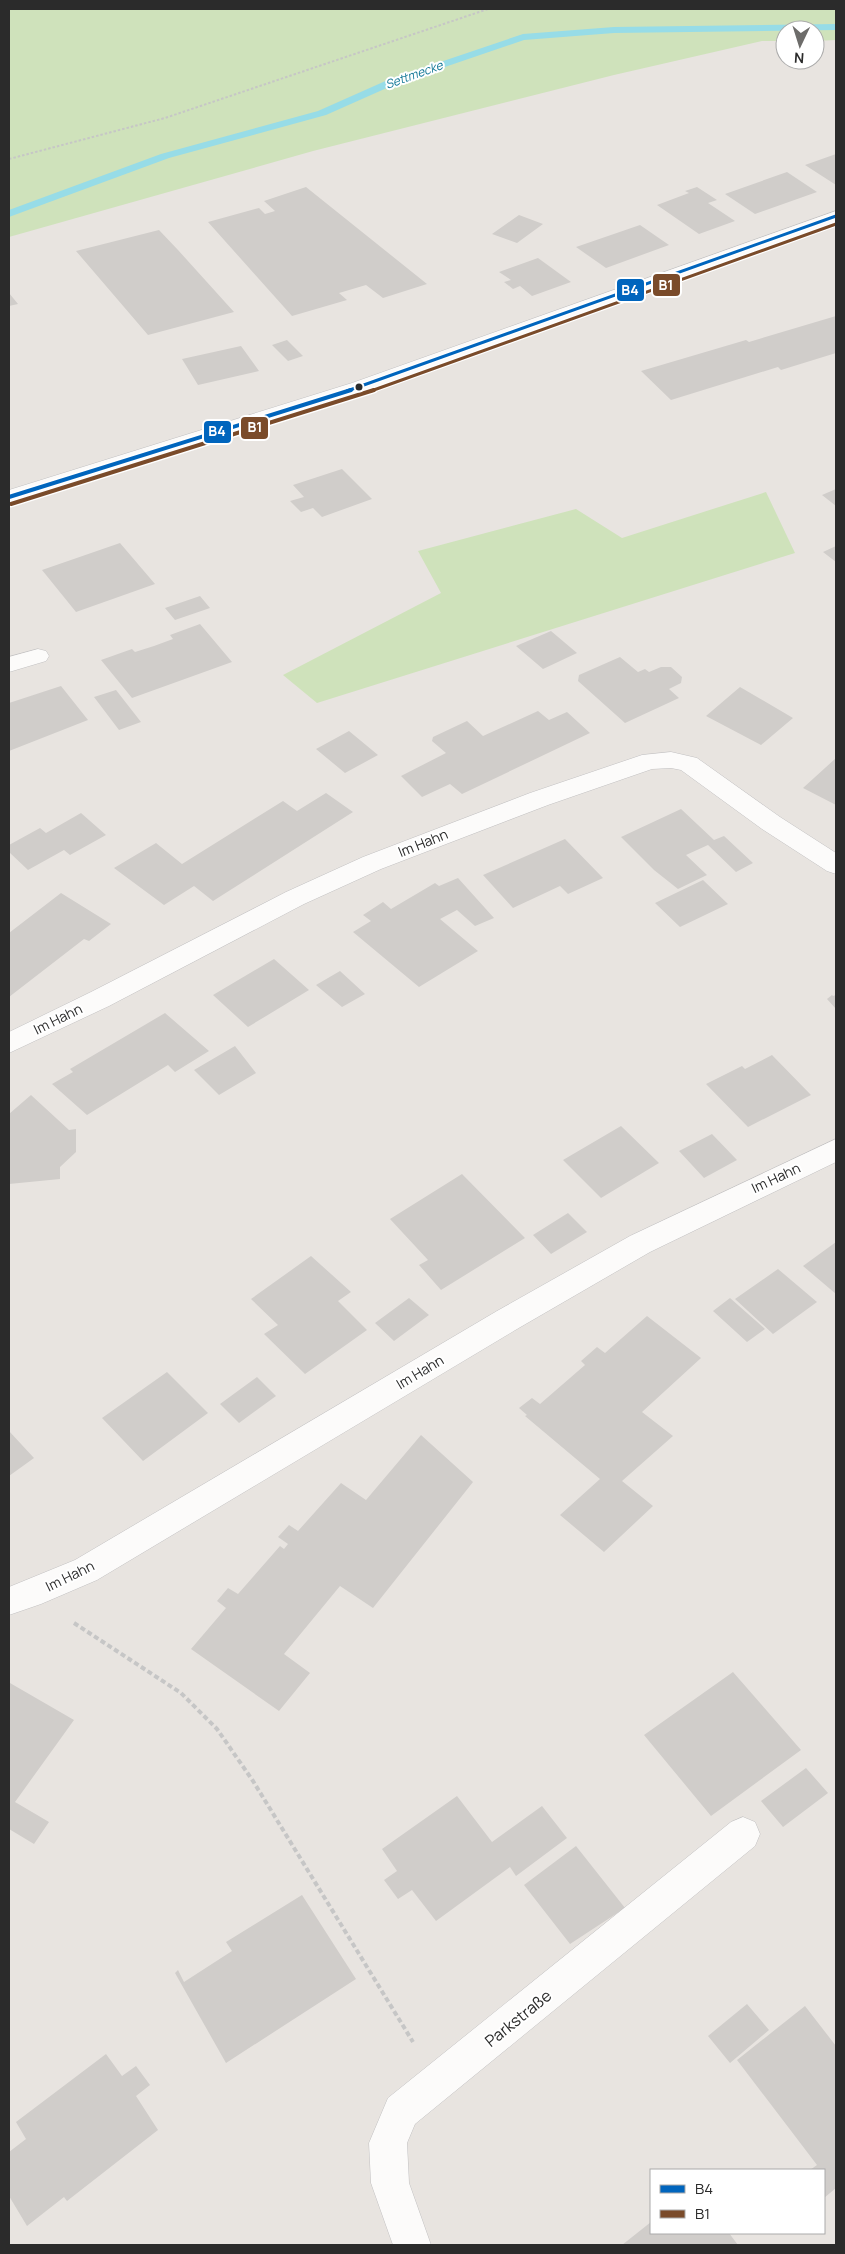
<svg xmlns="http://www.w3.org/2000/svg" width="845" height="2254" font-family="Manrope,sans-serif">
  <rect width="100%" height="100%" fill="#e8e4e0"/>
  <path fill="#cfe2bb" d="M9,9H836V40L815,41V30H785V41H762L614,75L313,151L9,237Z
    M766,492L795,553L317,703L283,675L441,593L418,551L576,509L622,538Z"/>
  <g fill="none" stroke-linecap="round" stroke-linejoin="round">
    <path fill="#97dce7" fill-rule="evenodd" d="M836,24V30L614,33L524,40L398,83L326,115L169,158L9,217V210L161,154L318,111L390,79L523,34L614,27Z"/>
  </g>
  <path fill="#d0cdca" d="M836,154V185L805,165Z
    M787,172L817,192L755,214L725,194Z
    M306,187L427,284L383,298L366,285L339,293L347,300L292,316L208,222L259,208L265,214L275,211L264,201Z
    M697,187L717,200L708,203L735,221L699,234L657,205L689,193L685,191Z
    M519,215L543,224L517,243L492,234Z
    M640,225L669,245L606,268L576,247Z
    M159,230L178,250L234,312L148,335L76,251Z
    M538,258L571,282L532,296L520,286L513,289L504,282L511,280L499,272Z
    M9,293L18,304L9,306Z
    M836,316V353L781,370L778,367L671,400L641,371L746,340L749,342Z
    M287,340L303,356L288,361L272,345Z
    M241,346L259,371L198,385L182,359Z
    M342,469L372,499L322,517L313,508L301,512L290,501L304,497L293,485Z
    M836,489V506L822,495Z
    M120,543L155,584L76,612L42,570Z
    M836,546V562L823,552Z
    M200,596L210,608L175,620L165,608Z
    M200,624L232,662L132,698L101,660L132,649L135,652L154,646L173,639L170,635Z
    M551,631L577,653L543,669L516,646Z
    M620,657L638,672L645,669L649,672L661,667H671L682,677L681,683L669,689L679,698L625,723L578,681L579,675Z
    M61,686L88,720L9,751V703Z
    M740,687L793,718L761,745L706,716Z
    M116,690L141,722L119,730L94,697Z
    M538,711L549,720L567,712L590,733L462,794L450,784L422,797L401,776L446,753L432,741L433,737L467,721L483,736Z
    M349,731L378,755L345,773L316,749Z
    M836,758V805L803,788Z
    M326,793L353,812L213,901L194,886L164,905L114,868L156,843L182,864L283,801L297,811Z
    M681,809L714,840L724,836L753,863L736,872L708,845L686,855L707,875L678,889L654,870L621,837Z
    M81,813L106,835L70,855L64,850L28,870L9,852V845L40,828L46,833Z
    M565,839L603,878L568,894L560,886L513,908L483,875Z
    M458,878L494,918L475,926L457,910L440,919L478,951L419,987L353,932L371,921L363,915L383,902L391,909L435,883L439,886Z
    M703,880L728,904L680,927L655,903Z
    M61,893L111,924L89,941L84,939L9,997V933Z
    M274,959L309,990L248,1027L213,995Z
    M340,971L365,994L342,1007L316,985Z
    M832,995L833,996L836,995V1009L827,999Z
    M165,1013L209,1051L175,1072L168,1065L87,1115L52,1084L73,1072L70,1069Z
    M235,1046L256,1073L219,1095L194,1070Z
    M772,1055L811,1095L748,1127L706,1084L742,1066L745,1069Z
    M31,1095L69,1130L76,1129V1152L60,1167V1179L9,1184V1114Z
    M621,1126L659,1163L601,1198L563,1160Z
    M712,1134L737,1160L704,1178L679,1151Z
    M462,1174L525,1238L441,1290L419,1265L428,1260L390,1219Z
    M568,1213L587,1232L551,1254L533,1235Z
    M836,1242V1294L803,1266Z
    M311,1256L351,1292L338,1301L367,1330L305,1374L264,1334L278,1325L251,1299Z
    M778,1269L817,1302L773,1334L735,1299Z
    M409,1298L429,1315L394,1341L375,1323Z
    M730,1298L765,1329L747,1342L713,1311Z
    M647,1316L701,1358L642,1412L673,1436L622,1481L653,1506L604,1552L560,1515L600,1479L525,1416L527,1415L519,1408L532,1398L540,1404L585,1365L581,1361L597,1347L605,1353Z
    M167,1372L208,1413L143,1461L102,1418Z
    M257,1377L276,1396L239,1423L220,1404Z
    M9,1431L34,1458L9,1476Z
    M421,1435L473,1482L373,1608L340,1586L284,1654L310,1673L279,1711L191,1649L226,1608L217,1601L228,1588L238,1594L280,1546L284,1549L288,1544L278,1537L289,1525L298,1531L341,1483L366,1500Z
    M733,1672L801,1750L711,1816L644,1735Z
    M10,1683L74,1720L15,1802L49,1822L34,1844L9,1829Z
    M806,1768L828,1793L783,1827L761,1801Z
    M457,1796L492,1842L542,1806L567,1838L516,1876L510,1867L436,1921L412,1890L398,1899L384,1880L397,1871L382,1849Z
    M576,1846L625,1908L570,1944L524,1885Z
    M302,1895L356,1979L226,2063L175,1973L178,1970L184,1982L232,1951L226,1942Z
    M747,2004L769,2030L730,2063L708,2036Z
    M805,2006L836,2046V2188L824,2198V2170H810L817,2165L737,2060Z
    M106,2054L122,2076L136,2066L150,2085L136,2096L158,2130L67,2201L64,2197L27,2226L9,2196V2152L26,2139L16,2122Z
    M651,2222V2233H729L738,2245H622Z"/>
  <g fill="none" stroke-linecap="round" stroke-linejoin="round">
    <defs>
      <path id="street" d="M38,649L46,651L49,656L46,661L9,672V657Z
        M671,752L697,758L780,817L836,853V874L827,871L762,829L681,770L671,768L652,769L548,805L381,869L304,904L109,1006L9,1053V1032L91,992L286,892L363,857L530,793L642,755Z
        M836,1139V1162L650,1252L517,1329L97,1580L41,1604L9,1615V1587L75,1560L497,1311L630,1236Z
        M743,1817L755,1822L760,1834L755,1846L415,2124L407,2143L409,2183L431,2245H393L371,2183L369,2143L388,2098L731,1822Z"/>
      <path id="secondary" d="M836,211V222L366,391L9,503V490L352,383Z"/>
    </defs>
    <use href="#street" stroke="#c2c1c2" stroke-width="1"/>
    <use href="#secondary" stroke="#c2c1c2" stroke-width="1"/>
    <path stroke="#c6c6c6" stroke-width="2" stroke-dasharray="2.5 2" stroke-linecap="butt" d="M9,159L165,118L488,9"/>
    <path stroke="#c6c6c6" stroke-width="4" stroke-dasharray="5 3" stroke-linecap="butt" d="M74,1623L181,1693L217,1729L253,1781L413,2042"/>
    <use href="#street" fill="#fcfbfa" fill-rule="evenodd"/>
    <use href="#secondary" fill="#fcfbfa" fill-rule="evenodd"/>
    <defs>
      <path id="bus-1-far1" d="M347,391L836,216"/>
      <path id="bus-1" d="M9,497L351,390"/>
      <path id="bus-2-far1" d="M371,391L836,224"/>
      <path id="bus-2" d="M11,504L374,390"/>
    </defs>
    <use href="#bus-1-far1" stroke="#fff" stroke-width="5.5"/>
    <use href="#bus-1" stroke="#fff" stroke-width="7"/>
    <use href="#bus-2-far1" stroke="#fff" stroke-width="5.5"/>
    <use href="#bus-2" stroke="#fff" stroke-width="7"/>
    <use href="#bus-1-far1" stroke="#0065bd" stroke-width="3"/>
    <use href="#bus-1" stroke="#0065bd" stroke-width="4"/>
    <use href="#bus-2-far1" stroke="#7a4b2a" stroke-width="3"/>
    <use href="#bus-2" stroke="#7a4b2a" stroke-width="4"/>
  </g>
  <circle fill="#2b2b2b" stroke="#fff" stroke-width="2" cx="359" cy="387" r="4.5"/>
  <g text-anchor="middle" stroke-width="4" stroke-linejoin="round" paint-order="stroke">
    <g font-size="12" font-style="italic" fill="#137897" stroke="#fff">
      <text transform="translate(414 75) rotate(-20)" y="4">Settmecke</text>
    </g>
    <g font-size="14" fill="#2b2b2b" stroke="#fff">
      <text transform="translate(423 843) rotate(-22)" y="5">Im Hahn</text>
      <text transform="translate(58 1019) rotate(-26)" y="5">Im Hahn</text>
      <text transform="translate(776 1178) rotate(-25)" y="5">Im Hahn</text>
      <text transform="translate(420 1372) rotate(-31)" y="5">Im Hahn</text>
      <text transform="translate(70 1576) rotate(-26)" y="5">Im Hahn</text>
    </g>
    <g font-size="16" fill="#2b2b2b" stroke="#fff">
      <text transform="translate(518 2018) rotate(-39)" y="6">Parkstraße</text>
    </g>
  </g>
  <g stroke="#fff" stroke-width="2">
    <rect x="652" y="273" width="29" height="24" rx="5" fill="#7a4b2a"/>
    <rect x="616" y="278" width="29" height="24" rx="5" fill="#0065bd"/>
    <rect x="240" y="416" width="29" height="24" rx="5" fill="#7a4b2a"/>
    <rect x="203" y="420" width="29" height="24" rx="5" fill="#0065bd"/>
  </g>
  <g font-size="14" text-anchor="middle" font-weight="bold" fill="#fff">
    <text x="666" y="290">B1</text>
    <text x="630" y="295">B4</text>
    <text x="255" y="432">B1</text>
    <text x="217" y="436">B4</text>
  </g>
  <rect width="845" height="2254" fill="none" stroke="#2b2b2b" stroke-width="20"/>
  <rect x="650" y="2169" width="175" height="65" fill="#ffffff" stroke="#aaaaaa"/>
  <rect x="660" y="2185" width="25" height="8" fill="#0065bd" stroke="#aaaaaa"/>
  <text x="695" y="2194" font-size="15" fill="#2b2b2b">B4</text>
  <rect x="660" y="2210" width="25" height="8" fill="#7a4b2a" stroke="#aaaaaa"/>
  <text x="695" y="2219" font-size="15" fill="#2b2b2b">B1</text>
  <g transform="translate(800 45) rotate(184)"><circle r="24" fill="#ffffff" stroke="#aaaaaa"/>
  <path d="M0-4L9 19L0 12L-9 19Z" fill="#6d6c6a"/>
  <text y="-8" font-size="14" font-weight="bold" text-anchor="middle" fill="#2b2b2b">N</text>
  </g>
</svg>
